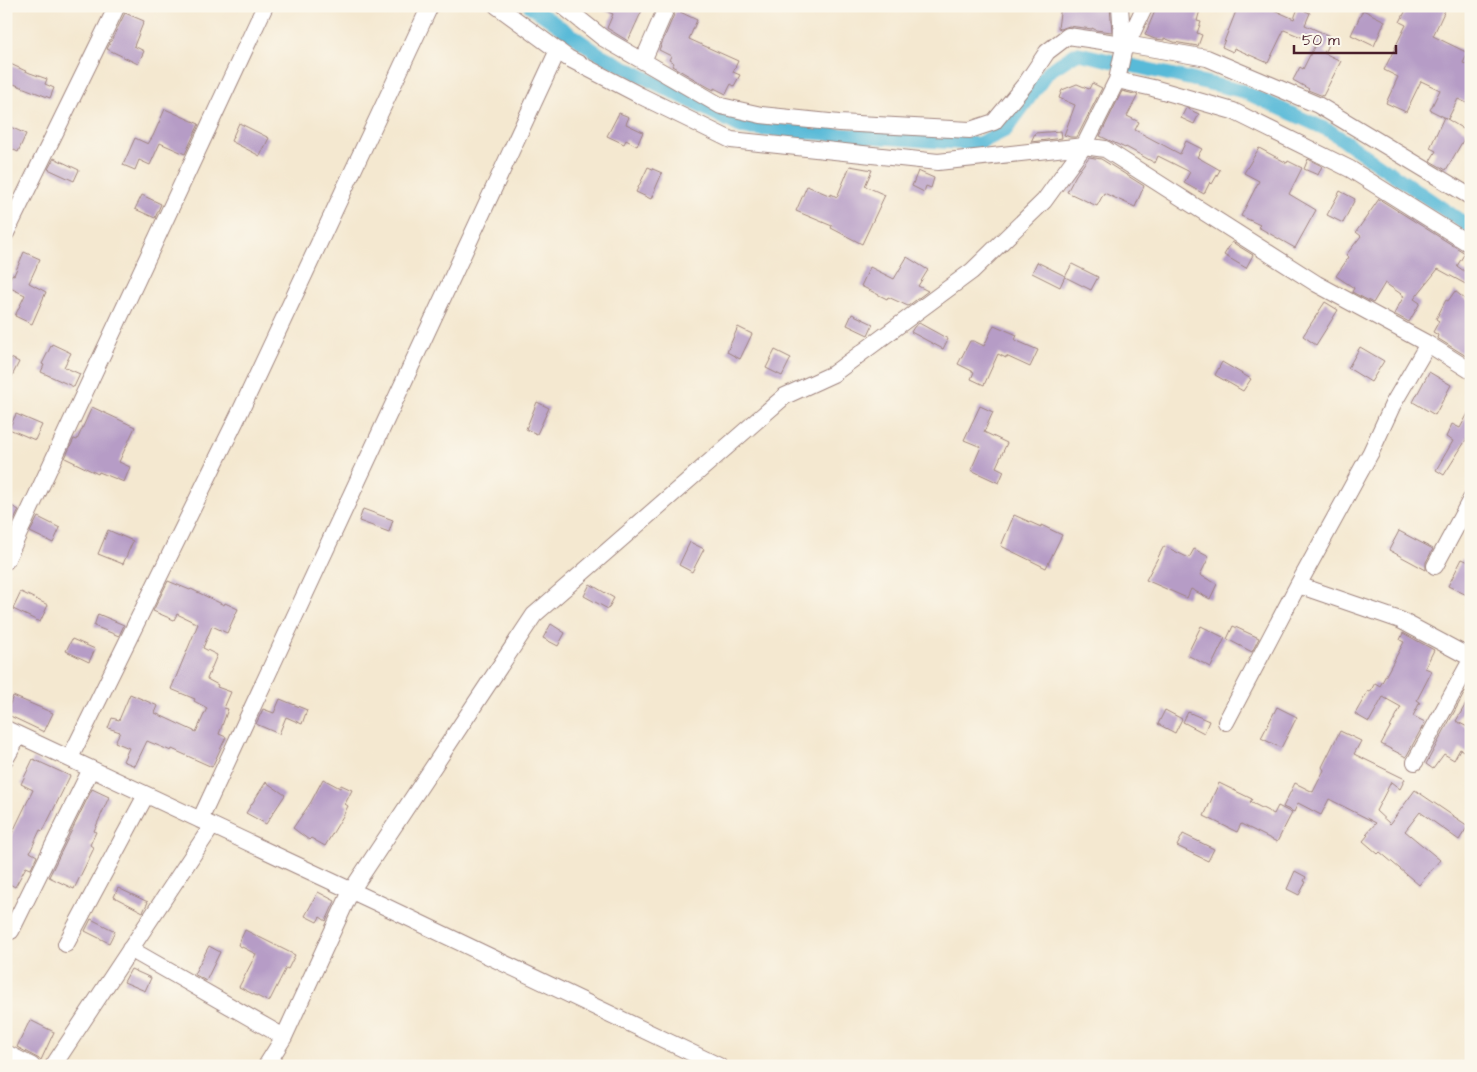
<svg xmlns="http://www.w3.org/2000/svg" width="1477" height="1072" font-family="'Architects Daughter',sans-serif">
  <rect width="100%" height="100%" fill="#fbf7ec"/>
  <filter id="ink" filterUnits="userSpaceOnUse"><feTurbulence type="fractalNoise" baseFrequency=".02" numOctaves="2"/><feDisplacementMap in="SourceGraphic" scale="10" xChannelSelector="R" yChannelSelector="G"/><feConvolveMatrix kernelMatrix="1 2 1 2 8 2 1 2 1" color-interpolation-filters="sRGB"/></filter>
  <filter id="wash" filterUnits="userSpaceOnUse"><feTurbulence type="fractalNoise" baseFrequency=".0096" numOctaves="4" result="noise"/><feDisplacementMap in="SourceGraphic" scale="20" xChannelSelector="R" yChannelSelector="G"/><feGaussianBlur stdDeviation="1.12" result="paint"/><feColorMatrix in="noise" values="0 0 0 0 0 0 0 0 0 0 0 0 0 0 0 0 0 1.4 0 .05"/><feComposite in="paint" operator="in"/></filter>
  <g filter="url(#wash)">
    <rect width="100%" height="100%" fill="#f4e8d0"/>
    <g fill="none" stroke-linecap="round" stroke-linejoin="round">
      <path stroke="#59bad8" stroke-width="14" d="M530,6L599,54L743,128L978,144L1006,130L1049,71L1077,53L1242,91L1330,131L1471,228"/>
    </g>
    <g id="blocks">
      <path fill="#b69cc6" d="M595,6H644L628,41L607,28L613,14Z
        M1061,6H1110L1112,32L1096,30L1092,28V29L1069,26L1061,29L1058,28Z
        M1157,6H1201L1197,21L1201,22L1197,33L1202,35L1198,46L1174,42L1164,38V40L1155,39L1145,35Z
        M1238,6H1265L1294,19L1298,8L1310,13L1305,25L1332,37L1324,53L1341,61L1323,96L1308,90L1309,89L1293,80L1300,67L1303,69L1316,43L1284,30L1268,63L1234,48L1233,52L1222,47Z
        M1408,6H1447L1433,36L1468,53L1463,63L1471,66V105L1458,99L1448,119L1430,110L1440,90L1421,81L1406,112L1386,103L1398,77L1384,70L1406,25L1400,22Z
        M676,10L697,20L689,39L738,61L733,72L740,75L734,86L731,84L726,94L714,88V90L708,87L672,66L674,63L669,60L671,56L659,50Z
        M1363,10L1385,21L1374,46L1351,35Z
        M125,13L144,21L134,46L144,51L138,64L107,49Z
        M6,62L30,73L47,79L45,84L54,88L50,98L6,81Z
        M1092,83L1102,88L1077,137H1070L1064,135L1075,105L1059,98L1062,90L1077,84L1089,89Z
        M1122,91L1138,95L1127,116L1139,122L1135,130L1180,154L1186,141L1202,149L1197,157L1220,170L1212,184L1210,182L1204,194L1184,183L1190,172L1158,156L1155,163L1126,147L1125,148L1100,136Z
        M1186,108L1199,114L1194,124L1181,118Z
        M165,109L199,124L185,154L160,143L150,165L139,160L135,170L123,165L135,138L148,144L153,136Z
        M619,113L629,117L626,124L643,132L637,146L626,140L624,144L607,136Z
        M1444,117L1468,132L1446,170L1430,161L1436,151L1430,148Z
        M239,123L269,138L260,156L231,141Z
        M6,125L26,134L18,152L6,146Z
        M1061,131L1062,138L1031,142L1035,133Z
        M1259,148L1287,163L1288,161L1302,168L1289,194L1316,210L1295,248L1258,227L1260,225L1241,216L1259,181L1244,173Z
        M1089,157L1101,159L1144,186L1135,207L1104,193L1097,206L1067,192L1076,175Z
        M54,158L79,170L74,181L48,169Z
        M1308,159L1322,166L1318,175L1304,169Z
        M850,166L872,170L865,186L885,195L862,244L831,228L832,226L796,211L807,186L831,196V194L837,197Z
        M648,167L662,173L651,199L636,192Z
        M918,171L934,178L931,188L926,186L924,192L912,186Z
        M1340,191L1355,199L1343,223L1327,215Z
        M142,195L161,204L155,218L135,209Z
        M1379,199L1465,253L1457,266L1471,276V287L1438,269L1414,299L1420,303L1409,322L1394,314L1404,296L1385,283L1373,303L1352,292L1354,288L1336,276L1349,257L1346,255L1361,236L1356,232Z
        M1232,242L1253,255L1246,268L1224,255Z
        M24,252L40,259L29,283L46,292L32,324L15,316L25,295L6,286L12,274L14,275Z
        M907,257L928,270L918,286L928,291L908,306L888,297L887,299L861,286L870,267L894,279Z
        M1037,262L1065,276L1060,287L1032,273Z
        M1072,264L1098,277L1091,290L1065,277Z
        M1455,291L1471,304V359L1437,338L1438,335L1433,332L1439,321L1436,319L1446,300L1448,301Z
        M1325,302L1338,310L1316,345L1303,336Z
        M852,314L873,324L868,335L847,325Z
        M919,323L948,339L943,349L911,332L914,327Z
        M994,325L1017,335L1015,340L1038,350L1030,367L1006,356V358L998,354L984,385L971,379L974,372L958,364L970,341H974L984,346Z
        M738,327L752,334L740,359L727,352Z
        M52,344L71,353L64,367L80,374L74,387L41,372L44,365L42,364Z
        M1360,347L1384,361L1371,382L1348,368Z
        M775,350L791,358L782,376L766,368Z
        M9,357L19,362L6,388V364Z
        M1222,362L1251,379L1243,391L1215,375Z
        M1429,372L1451,385L1435,415L1413,402Z
        M537,402L549,408L537,434L526,429Z
        M980,406L993,412L984,432L1007,443L996,467L1004,471L999,483L971,470L981,447L964,440Z
        M92,407L135,427L119,462L130,467L124,482L99,472L98,474L65,458L74,439L77,440Z
        M1471,408V432L1444,475L1436,470L1453,441L1446,437L1452,424L1460,428Z
        M16,414L42,425L35,440L9,429Z
        M6,503L19,510L6,537Z
        M363,509L393,520L389,532L359,521Z
        M1014,515L1041,527V525L1062,535L1046,568L1001,546Z
        M38,517L60,528L53,543L30,532Z
        M108,530L133,541L123,564L98,554Z
        M1399,531L1433,549L1426,562V570L1389,550Z
        M690,542L704,549L692,572L679,565Z
        M1164,546L1189,558L1194,549L1209,557L1200,575L1217,584L1210,599L1191,589L1187,598L1146,580Z
        M1462,559L1471,563V597L1448,586Z
        M168,581L190,590L191,589L224,605L225,603L238,609L227,633L212,626L203,648L217,655L207,679L218,685L217,687L231,692L224,708L228,709L219,734L226,737L212,767L172,749L171,751L147,741L135,766L123,761L129,748L115,742L120,732L108,728L112,718L119,720L130,694L158,706L155,713L196,732L207,708L194,701L195,699L171,689L198,624L177,614L174,620L153,611Z
        M590,584L614,598L608,609L584,596Z
        M21,592L48,605L40,622L13,609Z
        M98,614L124,625L119,636L94,626Z
        M551,624L565,633L558,646L543,638Z
        M1201,626L1225,638L1211,667L1187,655Z
        M1233,626L1259,638L1252,652L1227,639Z
        M1403,633L1434,650L1425,668L1432,671L1417,700L1420,702L1413,716L1425,722L1406,757L1381,744L1401,707L1383,697L1369,722L1355,714L1368,691L1370,692L1375,683L1380,686L1404,642L1400,640Z
        M72,639L95,649L89,662L66,651Z
        M1465,692L1471,695L1456,721L1471,729V755L1460,749L1454,760L1444,754L1433,769L1426,764Z
        M13,696L53,713L44,732L6,714Z
        M280,699L307,710L302,724L286,717L279,734L256,724L263,709L274,713Z
        M1277,707L1297,717L1281,748L1261,738Z
        M1165,710L1182,719L1175,733L1158,724Z
        M1188,712L1209,721L1204,733L1183,722Z
        M1340,731L1361,741L1354,754L1405,779L1400,789L1391,782L1376,811L1390,824L1415,790L1468,826L1459,840L1420,812L1405,831L1440,860L1419,885L1380,852L1378,854L1363,841L1368,835L1366,834L1376,823L1329,799L1321,815L1298,803L1294,812L1283,807L1295,783L1313,792L1324,770L1322,767Z
        M33,759L70,776L43,831L40,830L30,852L37,856L31,869L26,867L15,887L6,882V846L33,790L21,784Z
        M323,779L340,788L341,785L352,790L345,804L348,806L343,816L325,846L311,838L309,840L293,828L311,802Z
        M266,782L285,795L266,824L246,813Z
        M1219,783L1252,799L1250,802L1274,814L1278,806L1292,813L1277,842L1241,824L1237,832L1204,816Z
        M92,789L109,797L94,831L96,832L90,845L94,848L74,889L49,877Z
        M1183,834L1214,849L1208,861L1177,846Z
        M1295,871L1306,877L1304,881L1306,882L1299,895L1287,889Z
        M118,888L148,902L143,912L114,897Z
        M318,892L335,901L326,921L320,917L317,922L305,916Z
        M91,919L115,931L109,943L85,931Z
        M245,930L295,955L288,969L286,968L269,1002L239,987L256,954L238,945Z
        M209,946L220,952L206,981L194,974Z
        M131,969L151,978L145,991L124,982Z
        M30,1020L54,1032L41,1060L17,1047Z"/>
    </g>
  </g>
  <g filter="url(#ink)">
    <use href="#blocks" fill-opacity="0" stroke="#9f847e" stroke-width="1"/>
    <g fill="none" stroke-linecap="round" stroke-linejoin="round">
      <defs>
        <path id="minor" d="M497,6L568,58L641,96L731,140L938,162L1084,146L1105,149L1317,284L1428,344L1471,371
          M563,6L603,38L721,106L761,115L839,123L970,130L994,122L1027,82L1047,52L1068,36L1122,44
          M1126,44L1207,58L1318,105L1471,197
          M1124,50L1145,6
          M643,61L667,6
          M1117,80L1153,88L1233,111L1350,169L1471,245
          M6,233L117,6
          M6,561L265,6
          M1435,566L1471,499
          M1298,585L1400,620L1471,658
          M1226,722L1298,585L1371,452L1393,404L1428,344
          M6,729L382,905L719,1066
          M6,758L19,735
          M70,758L240,412L430,6
          M1415,762L1471,660
          M200,820L558,50
          M11,931L91,769
          M66,944L146,795
          M130,949L284,1037
          M6,1053L32,1066
          M53,1066L212,826
          M266,1066L284,1037L351,891L534,615L785,396L833,374L972,271L1044,201L1084,146L1117,80L1123,52L1120,6"/>
      </defs>
      <use href="#minor" stroke="#9f847e" stroke-width="18"/>
      <use href="#minor" stroke="#fff" stroke-width="16"/>
    </g>
  </g>
  <rect width="1477" height="1072" fill="none" stroke="#fbf7ec" stroke-width="25"/>
  <path d="M1294 45v8h102v-8" fill="none" stroke="#4a1f2b" stroke-width="2.5"/>
  <text x="1302" y="45" font-size="15" fill="#4a1f2b" stroke="#fbf7ec" stroke-width="4" paint-order="stroke">50 m</text>
</svg>
